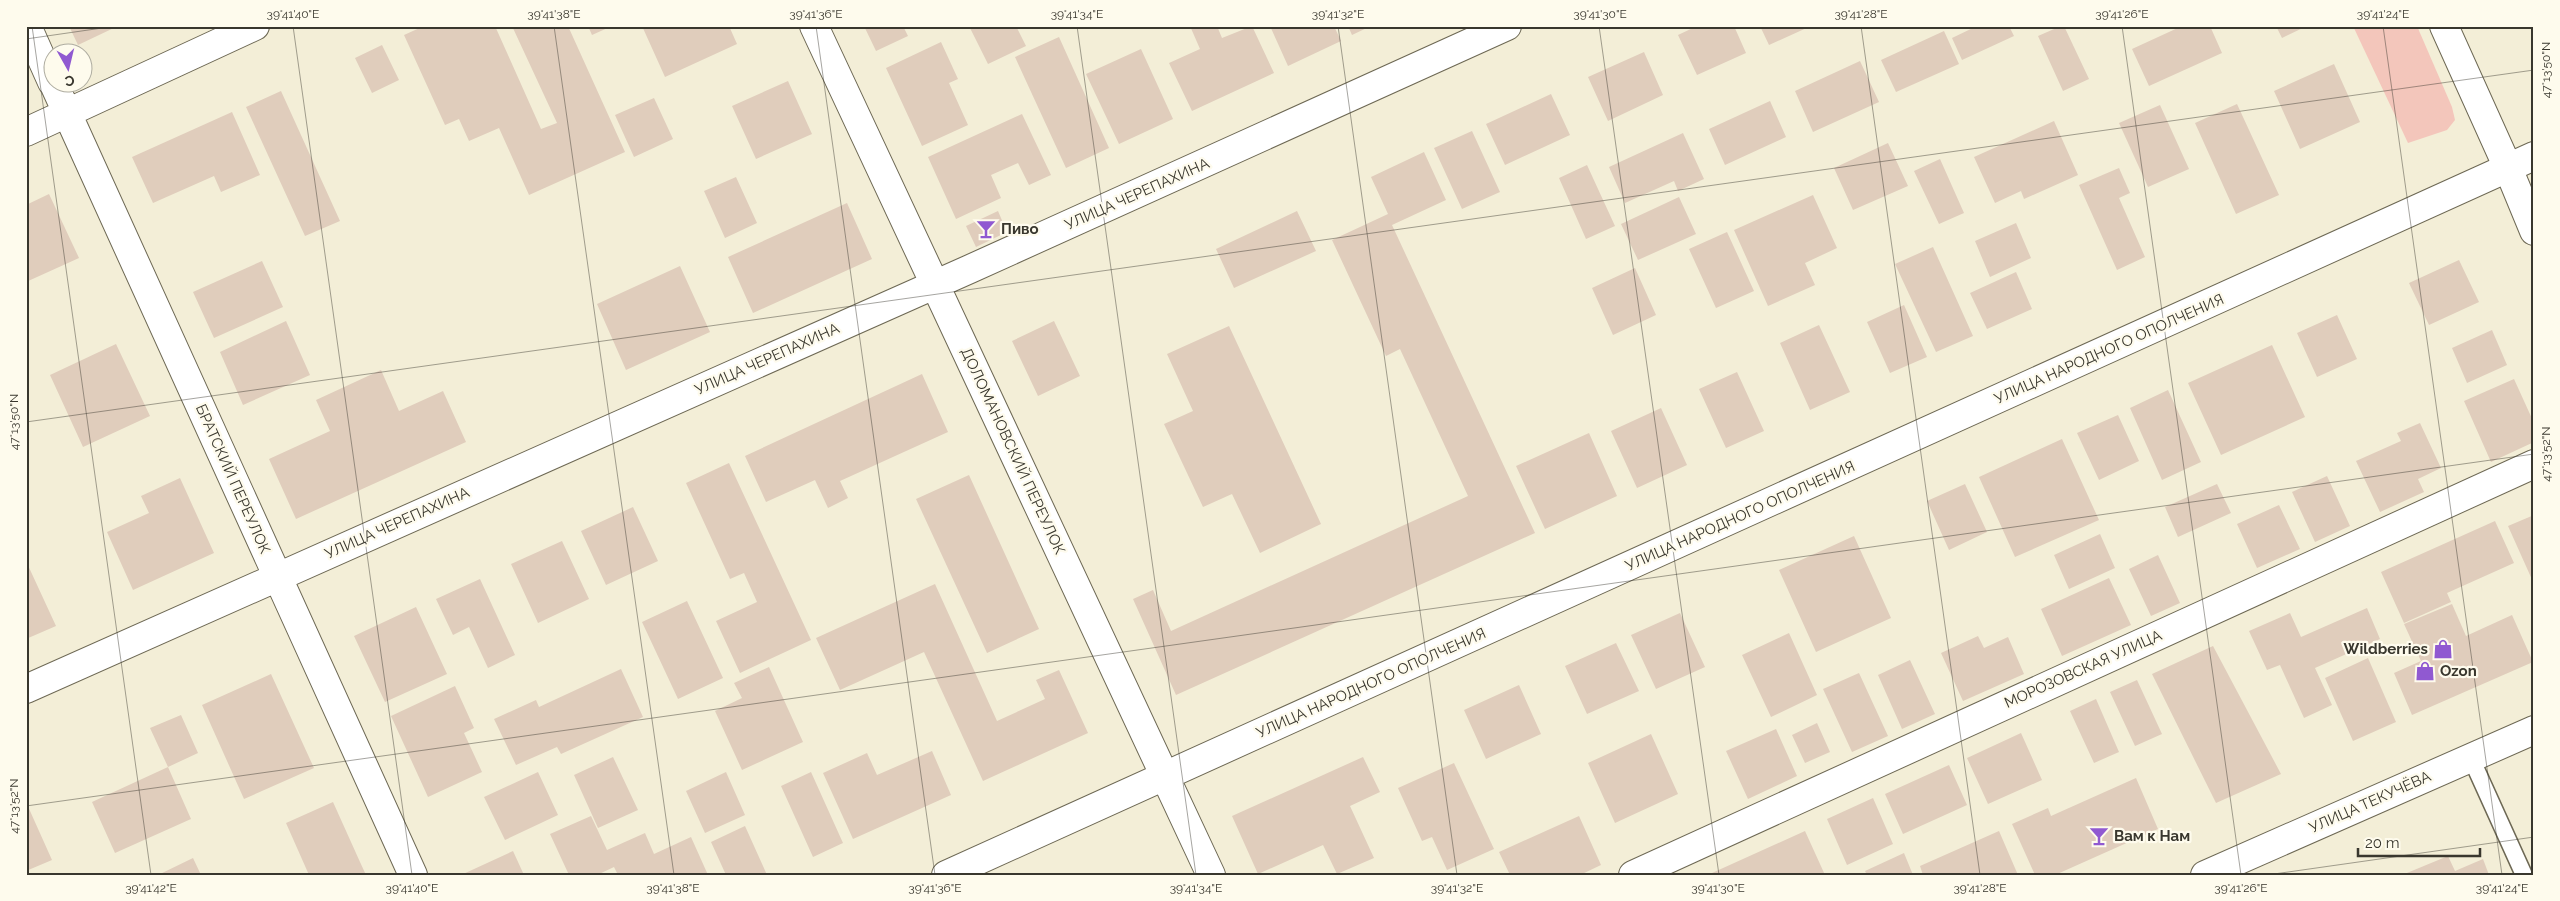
<svg xmlns="http://www.w3.org/2000/svg" width="2560" height="901" font-family="Raleway,sans-serif">
  <rect width="100%" height="100%" fill="#f3eed7"/>
  <path fill="#f3c6bb" d="M2353,26H2417L2452,107L2455,120L2447,130L2408,143Z"/>
  <path fill="#e0cdbc" d="M69,26H118L78,45Z
    M424,26H495L541,129L557,123L512,26H568L625,152L529,195L499,128L469,141L459,119L445,125L404,35Z
    M588,26H612L592,35Z
    M642,26H729L737,44L665,77Z
    M864,26H903L908,36L876,51Z
    M969,26H1016L1026,46L988,64Z
    M1190,26H1217L1222,38L1252,26L1274,73L1192,111L1169,63L1200,49Z
    M1270,26H1334L1341,41L1288,66Z
    M1348,26H1371L1352,35Z
    M1697,26H1734L1746,53L1697,75L1678,35Z
    M1760,26H1811L1769,45Z
    M1977,26H2009L2014,36L1962,60L1952,38Z
    M2061,26H2064L2089,79L2063,91L2038,36Z
    M2182,26H2210L2222,53L2149,86L2132,49Z
    M2276,26H2307L2282,38Z
    M1944,31L1959,64L1896,92L1881,60Z
    M1059,37L1109,148L1066,168L1015,57Z
    M941,42L958,79L949,83L968,125L922,146L886,68Z
    M382,45L399,80L372,93L355,58Z
    M1141,49L1173,119L1119,144L1086,74Z
    M1644,52L1663,95L1608,121L1588,77Z
    M1860,61L1879,102L1813,132L1795,91Z
    M2334,64L2360,122L2300,149L2274,91Z
    M788,81L812,134L756,159L732,106Z
    M281,91L340,221L305,236L246,107Z
    M1551,94L1570,135L1505,165L1486,124Z
    M654,98L673,139L634,157L615,115Z
    M1770,101L1786,137L1725,165L1709,129Z
    M2237,104L2279,195L2236,214L2195,123Z
    M2160,105L2189,169L2148,187L2119,123Z
    M232,112L260,175L221,192L214,176L153,203L132,157Z
    M1022,114L1051,175L1029,185L1018,163L991,175L1001,198L956,219L928,157Z
    M2054,121L2078,175L2024,199L2021,191L1995,203L1974,157Z
    M1472,131L1500,192L1462,209L1434,148Z
    M1683,133L1704,179L1678,191L1674,181L1625,203L1609,167Z
    M1888,143L1908,186L1853,210L1834,168Z
    M1424,152L1446,200L1392,225L1535,533L1176,695L1133,599L1153,590L1171,631L1468,496L1400,349L1386,356L1332,240L1388,214L1371,177Z
    M1940,159L1964,213L1939,224L1914,171Z
    M1587,165L1615,226L1586,239L1559,178Z
    M2119,168L2130,193L2119,198L2145,257L2117,270L2079,185Z
    M736,177L757,223L725,238L704,191Z
    M49,194L79,258L26,282V205Z
    M1813,195L1837,248L1805,263L1815,285L1768,306L1734,230Z
    M1679,197L1696,234L1638,260L1621,224Z
    M847,203L872,259L753,313L728,257Z
    M998,211L1007,232L976,247L966,226Z
    M1297,211L1316,251L1234,288L1216,249Z
    M2016,223L2031,258L1990,277L1975,241Z
    M1727,232L1754,291L1716,308L1689,249Z
    M1933,247L1973,336L1936,352L1895,264Z
    M2459,260L2479,302L2429,325L2409,283Z
    M262,261L283,307L214,338L193,292Z
    M680,266L710,332L626,370L597,304Z
    M1635,268L1656,315L1613,335L1592,288Z
    M2016,272L2032,309L1987,329L1970,293Z
    M1904,305L1927,357L1890,373L1867,322Z
    M2337,315L2357,359L2317,377L2297,333Z
    M286,321L310,375L243,405L220,352Z
    M1054,321L1080,376L1038,396L1012,341Z
    M1819,325L1850,392L1810,410L1780,343Z
    M1229,326L1321,524L1260,553L1232,494L1203,507L1164,424L1193,411L1167,354Z
    M2492,330L2507,365L2467,383L2452,348Z
    M116,344L150,416L83,447L50,375Z
    M2272,345L2305,417L2221,455L2188,383Z
    M381,370L399,411L443,391L466,442L296,519L269,459L330,431L316,400Z
    M1737,372L1764,431L1726,448L1699,389Z
    M922,374L948,432L840,481L848,498L828,508L815,480L766,502L745,456Z
    M2514,379L2534,423V442L2491,462L2464,401Z
    M2168,390L2201,462L2162,480L2130,408Z
    M1661,408L1687,465L1637,488L1611,431Z
    M2118,415L2139,461L2099,480L2077,433Z
    M2420,423L2441,468L2418,479L2424,492L2380,512L2356,461L2401,441L2397,433Z
    M1589,433L1617,496L1545,529L1516,466Z
    M2062,439L2099,520L2015,557L1979,477Z
    M729,463L811,640L740,673L716,621L757,602L744,573L730,579L686,483Z
    M969,475L1039,629L987,653L916,499Z
    M2327,476L2350,526L2315,542L2292,492Z
    M180,478L214,553L133,590L107,532L149,513L141,496Z
    M1965,484L1987,532L1949,550L1927,501Z
    M2217,484L2231,513L2178,537L2165,507Z
    M2279,505L2300,549L2257,568L2237,524Z
    M633,507L658,561L606,585L581,531Z
    M2534,515V584L2508,526Z
    M2495,521L2514,563L2447,593L2451,602L2404,623L2381,572Z
    M2100,534L2115,568L2069,589L2054,555Z
    M1854,536L1891,618L1816,652L1779,570Z
    M562,541L589,599L538,623L511,564Z
    M2158,555L2180,603L2151,616L2129,569Z
    M26,561L56,626L26,639Z
    M2109,578L2131,625L2062,656L2041,609Z
    M480,579L515,655L488,668L469,627L453,635L436,599Z
    M935,584L997,721L1045,699L1036,680L1059,670L1088,733L983,781L924,652L840,690L816,638Z
    M687,601L723,678L678,699L642,622Z
    M2452,604L2466,636L2512,615L2533,662L2412,715L2394,673L2421,661L2404,624Z
    M416,607L447,674L385,702L354,636Z
    M2367,608L2380,639L2315,668L2332,705L2304,718L2280,665L2267,670L2249,631L2290,613L2301,637Z
    M1680,613L1705,667L1656,689L1631,635Z
    M1789,633L1817,695L1771,717L1742,655Z
    M1978,636L1984,648L2008,637L2024,674L1963,701L1941,653Z
    M1616,643L1639,691L1587,714L1565,666Z
    M2213,646L2281,774L2216,803L2152,674Z
    M2368,658L2396,722L2353,741L2325,678Z
    M1910,660L1935,714L1902,729L1878,675Z
    M769,667L803,742L742,770L715,711L742,698L734,683Z
    M621,669L643,717L561,754L557,747L516,765L494,719L536,700L539,707Z
    M1859,673L1888,736L1852,752L1823,689Z
    M271,674L314,768L244,799L202,705Z
    M2137,680L2162,734L2135,746L2110,692Z
    M1519,685L1541,734L1486,759L1464,710Z
    M455,686L474,728L464,733L482,772L428,797L391,716Z
    M2096,699L2119,752L2094,763L2070,711Z
    M181,715L198,753L168,767L150,728Z
    M1817,723L1830,752L1805,763L1792,735Z
    M1776,729L1797,776L1748,799L1726,751Z
    M2021,733L2042,780L1988,804L1967,758Z
    M1651,734L1678,794L1615,823L1588,763Z
    M932,751L951,795L853,839L823,773L867,753L877,775Z
    M613,757L638,810L598,828L574,775Z
    M1363,757L1380,792L1350,806L1374,858L1337,874L1323,845L1258,874L1232,816Z
    M1454,763L1494,849L1447,870L1432,837L1422,841L1398,788Z
    M1949,765L1967,805L1903,834L1885,794Z
    M168,767L191,819L115,853L92,802Z
    M538,772L558,815L505,840L484,797Z
    M726,772L745,815L705,833L686,791Z
    M811,772L843,843L813,857L781,786Z
    M2136,778L2158,829L2055,875H2035L2012,824L2048,808L2051,816Z
    M1873,798L1893,844L1847,865L1827,819Z
    M26,802L52,860L26,871Z
    M333,802L360,862L366,875H309L286,823Z
    M591,816L607,850L645,833L654,854L691,837L708,875H618L614,867L597,875H569L550,834Z
    M1579,816L1601,865L1580,875H1510L1499,852Z
    M745,826L767,875H726L711,842Z
    M1805,831L1825,875H1712V873Z
    M1999,831L2018,875H1923L1920,866Z
    M513,851L524,875H461Z
    M1904,853L1913,875H1867L1865,871Z
    M2448,856L2455,871L2483,859L2489,875H2402Z
    M193,858L201,875H158Z"/>
  <g fill="none" stroke-linecap="round" stroke-linejoin="round">
    <defs>
      <path id="service" d="M2471,758L2524,875"/>
      <path id="minor" d="M27,26L52,82
        M53,82L413,875
        M26,132L255,26
        M26,689L970,269L1507,26
        M946,875L2534,156
        M1633,875L2534,464"/>
      <path id="tertiary" d="M2444,26L2508,168L2534,231"/>
      <path id="secondary" d="M814,26L1211,875"/>
      <path id="primary" d="M2205,875L2534,730"/>
    </defs>
    <use href="#service" stroke="#6d6854" stroke-width="19"/>
    <use href="#minor" stroke="#6d6854" stroke-width="30"/>
    <use href="#tertiary" stroke="#6d6854" stroke-width="30"/>
    <use href="#secondary" stroke="#6d6854" stroke-width="30"/>
    <use href="#primary" stroke="#6d6854" stroke-width="30"/>
    <use href="#service" stroke="#fff" stroke-width="16"/>
    <use href="#minor" stroke="#fff" stroke-width="28"/>
    <use href="#tertiary" stroke="#fff" stroke-width="28"/>
    <use href="#secondary" stroke="#fff" stroke-width="28"/>
    <use href="#primary" stroke="#fff" stroke-width="28"/>
  </g>
  <path fill="none" stroke="#39372e" stroke-width="1" stroke-opacity="0.45" d="M32,26L151,875M293,26L412,875M554,26L674,875M816,26L935,875M1077,26L1196,875M1338,26L1457,875M1599,26L1719,875M1861,26L1980,875M2122,26L2241,875M2383,26L2502,875M26,39L116,26M26,422L2534,70M26,806L2534,454M2267,875L2534,837"/>
  <defs>
    <symbol id="bar-bare" viewBox="-9 -9 18 18"><path d="M-6-5H6L.8 .8V4.5H3.5V6h-7V4.5H-.8V.8Z" fill="#9059d1" stroke="#fefbed" stroke-width="2.5" paint-order="stroke"/></symbol>
    <symbol id="shop-bare" viewBox="-9 -9 18 18"><path d="M-5-2.5h2.3a2.7 3.5 0 0 1 5.4 0H5L5.5 6h-11ZM-1.5-2.5h3a1.5 2.3 0 0 0-3 0Z" fill="#9059d1" stroke="#fefbed" stroke-width="2.5" paint-order="stroke"/></symbol>
  </defs>
  <g fill-rule="evenodd">
    <use href="#bar-bare" x="972" y="215" width="28" height="28"/>
    <use href="#shop-bare" x="2429" y="635" width="28" height="28"/>
    <use href="#shop-bare" x="2411" y="657" width="28" height="28"/>
    <use href="#bar-bare" x="2085" y="822" width="28" height="28"/>
  </g>
  <g text-anchor="middle" stroke-width="4.5" stroke-linejoin="round" paint-order="stroke">
    <g font-size="15" fill="#39372e" stroke="#fefbed">
      <text transform="translate(1137 194) rotate(-24)" y="5">УЛИЦА ЧЕРЕПАХИНА</text>
      <text transform="translate(2109 349) rotate(-24)" y="5">УЛИЦА НАРОДНОГО ОПОЛЧЕНИЯ</text>
      <text transform="translate(767 359) rotate(-24)" y="5">УЛИЦА ЧЕРЕПАХИНА</text>
      <text transform="translate(1013 451) rotate(65)" y="5">ДОЛОМАНОВСКИЙ ПЕРЕУЛОК</text>
      <text transform="translate(233 479) rotate(66)" y="5">БРАТСКИЙ ПЕРЕУЛОК</text>
      <text transform="translate(1740 516) rotate(-24)" y="5">УЛИЦА НАРОДНОГО ОПОЛЧЕНИЯ</text>
      <text transform="translate(397 523) rotate(-24)" y="5">УЛИЦА ЧЕРЕПАХИНА</text>
      <text transform="translate(2083 669) rotate(-24)" y="5">МОРОЗОВСКАЯ УЛИЦА</text>
      <text transform="translate(1371 683) rotate(-24)" y="5">УЛИЦА НАРОДНОГО ОПОЛЧЕНИЯ</text>
      <text transform="translate(2370 802) rotate(-24)" y="5">УЛИЦА ТЕКУЧЁВА</text>
    </g>
    <g font-size="15" font-weight="bold" fill="#39372e" stroke="#fefbed" text-anchor="start">
      <text x="1001" y="234">Пиво</text>
      <text x="2428" y="654" text-anchor="end">Wildberries</text>
      <text x="2440" y="676">Ozon</text>
      <text x="2114" y="841">Вам к Нам</text>
    </g>
  </g>
  <rect width="2560" height="901" fill="none" stroke="#fefbed" stroke-width="55"/>
  <g transform="translate(68 68) rotate(172)"><circle r="24" fill="#fefbed" stroke="#afada1"/>
  <path d="M0-4L9 19L0 12L-9 19Z" fill="#9059d1"/>
  <text y="-8" font-size="14" font-weight="bold" text-anchor="middle" fill="#39372e">С</text>
  </g>
  <path d="M2358 848v8h122v-8" fill="none" stroke="#39372e" stroke-width="2.5"/>
  <text x="2365" y="848" font-size="15" fill="#39372e" stroke="#fefbed" stroke-width="4" paint-order="stroke">20 m</text>
  <rect x="28" y="28" width="2504" height="846" fill="none" stroke="#39372e" stroke-width="2"/>
  <g font-size="12" text-anchor="middle" fill="#39372e">
    <text x="293" y="18">39°41'40"E</text>
    <text x="554" y="18">39°41'38"E</text>
    <text x="816" y="18">39°41'36"E</text>
    <text x="1077" y="18">39°41'34"E</text>
    <text x="1338" y="18">39°41'32"E</text>
    <text x="1600" y="18">39°41'30"E</text>
    <text x="1861" y="18">39°41'28"E</text>
    <text x="2122" y="18">39°41'26"E</text>
    <text x="2383" y="18">39°41'24"E</text>
    <text transform="translate(2546 70) rotate(-90)" y="4">47°13'50"N</text>
    <text transform="translate(14 422) rotate(-90)" y="4">47°13'50"N</text>
    <text transform="translate(2546 454) rotate(-90)" y="4">47°13'52"N</text>
    <text transform="translate(14 806) rotate(-90)" y="4">47°13'52"N</text>
    <text x="151" y="892">39°41'42"E</text>
    <text x="412" y="892">39°41'40"E</text>
    <text x="673" y="892">39°41'38"E</text>
    <text x="935" y="892">39°41'36"E</text>
    <text x="1196" y="892">39°41'34"E</text>
    <text x="1457" y="892">39°41'32"E</text>
    <text x="1718" y="892">39°41'30"E</text>
    <text x="1980" y="892">39°41'28"E</text>
    <text x="2241" y="892">39°41'26"E</text>
    <text x="2502" y="892">39°41'24"E</text>
  </g>
</svg>
